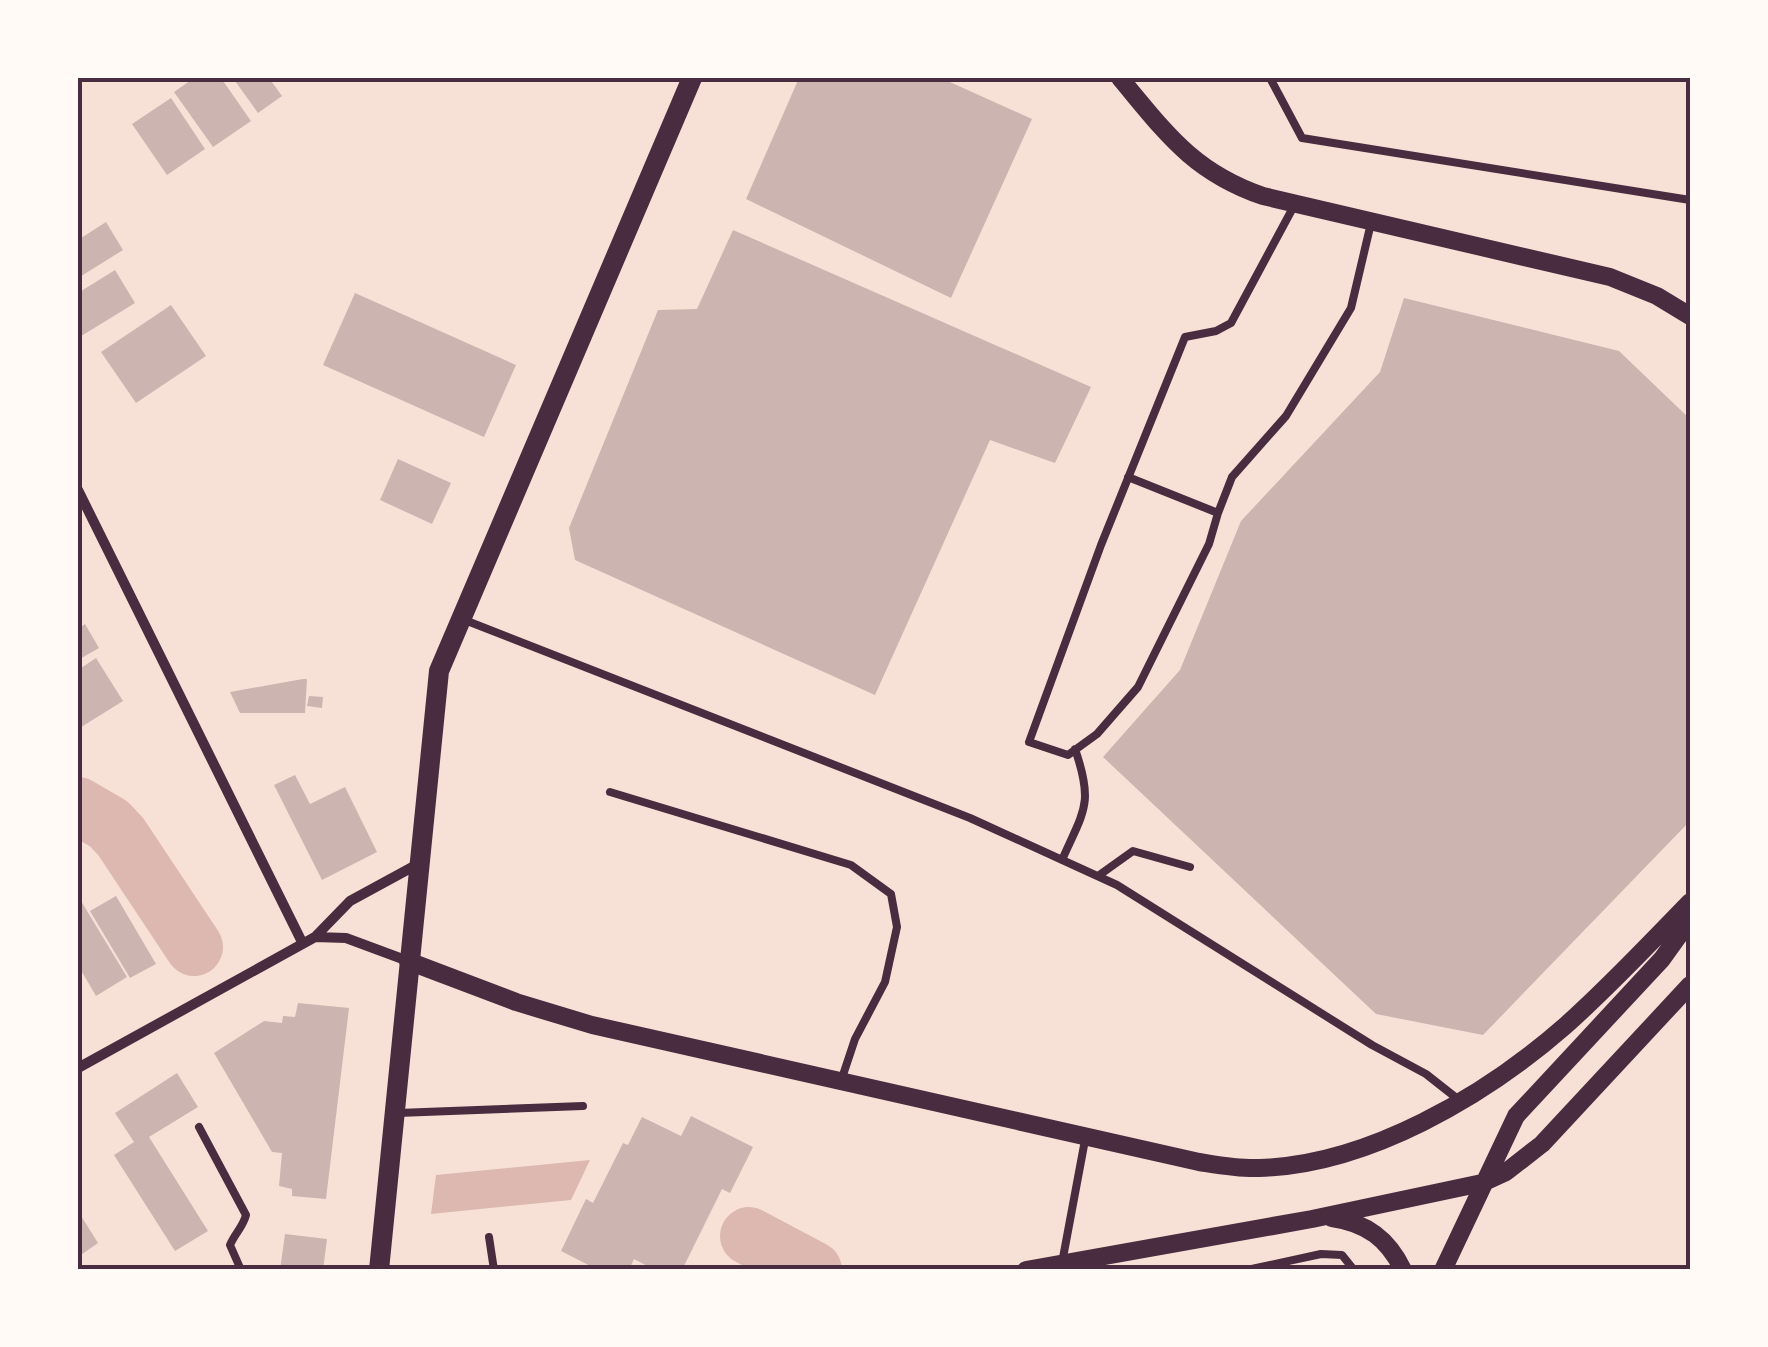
<svg xmlns="http://www.w3.org/2000/svg" width="1768" height="1347" font-family="'Work Sans',sans-serif">
  <rect width="100%" height="100%" fill="#f7e1d7"/>
  <path fill="#dcb8b0" d="M590,1160L571,1200L431,1214L436,1175Z"/>
  <g fill="none" stroke-linecap="round" stroke-linejoin="round">
    <path stroke="#dcb8b0" stroke-width="58" d="M78,806L109,824L121,837L194,947
      M749,1236L813,1270"/>
  </g>
  <path fill="#ccb4b1" d="M194,78H221L251,121L213,147L174,92Z
    M233,78H269L282,96L258,113Z
    M799,78H941L1032,119L951,298L746,199Z
    M171,98L205,149L167,175L132,124Z
    M106,222L123,250L78,278V240Z
    M733,230L1091,387L1055,463L990,440L875,695L575,560L569,528L658,310L697,309Z
    M115,270L135,303L78,338V293Z
    M355,293L516,365L484,437L323,365Z
    M1404,298L1619,351L1690,419V821L1483,1035L1376,1014L1103,757L1180,670L1241,521L1380,372Z
    M171,305L206,356L136,403L101,352Z
    M398,459L451,483L432,524L380,500Z
    M85,624L99,648L78,660V629Z
    M96,658L123,701L78,729V670Z
    M303,679H307L305,713H240L230,692Z
    M309,696L323,697L322,708L307,706Z
    M295,775L310,804L345,787L377,852L322,880L274,785Z
    M78,896L127,977L96,996L78,965Z
    M116,896L156,964L130,978L90,911Z
    M298,1003L349,1008L326,1199L292,1196V1189L279,1186L282,1153L272,1152L214,1053L264,1021L282,1023L283,1016L295,1017Z
    M177,1073L198,1107L149,1137L208,1231L175,1251L114,1155L134,1142L115,1113Z
    M691,1116L753,1147L730,1193L722,1189L682,1270H655L634,1259L629,1270H598L561,1251L586,1199L593,1203L623,1143L628,1145L642,1117L681,1136Z
    M78,1211L98,1243L78,1257Z
    M285,1234L327,1239L323,1270H280Z"/>
  <g fill="none" stroke-linecap="round" stroke-linejoin="round">
    <path stroke="#4a2c40" stroke-width="8" d="M1270,78L1302,138L1690,200
      M1128,477L1218,513L1232,477L1286,416L1351,308L1371,223
      M1218,513L1209,544L1138,687L1097,734L1068,755L1029,742L1101,545L1185,337L1216,331L1231,323L1295,204
      M462,619L970,818L1117,885L1372,1045L1426,1074L1459,1100
      M610,792L851,865L891,894L897,927L885,982L855,1039L841,1081
      M1062,860C1084,810 1094,804 1075,749
      M1098,876L1133,851L1190,867
      M398,1113L583,1106
      M199,1127L246,1215C243,1227 235,1233 230,1245L241,1270
      M489,1237L494,1270
      M1062,1263L1085,1140
      M1247,1270L1321,1254L1342,1255L1354,1270"/>
    <path stroke="#4a2c40" stroke-width="10" d="M78,490L302,942
      M315,937L350,901L418,864
      M78,1068L315,937L346,938L408,961"/>
    <path stroke="#4a2c40" stroke-width="18" d="M1120,78C1166,133 1193,172 1263,196L1610,277L1657,296L1690,316
      M408,961L516,1002L592,1025L1199,1162C1218,1165 1239,1169 1259,1168C1368,1165 1485,1096 1565,1026C1609,987 1649,944 1690,902
      M1332,1218C1367,1223 1388,1239 1403,1270
      M1026,1270L1312,1219L1482,1183L1506,1172L1542,1144L1690,985
      M1443,1270L1516,1116L1662,959L1690,920"/>
    <path stroke="#4a2c40" stroke-width="20" d="M379,1270L439,671L692,78"/>
  </g>
  <rect width="1768" height="1347" fill="none" stroke="#fffaf5" stroke-width="160"/>
  <rect x="80" y="80" width="1608" height="1187" fill="none" stroke="#4a2c40" stroke-width="4"/>
</svg>
